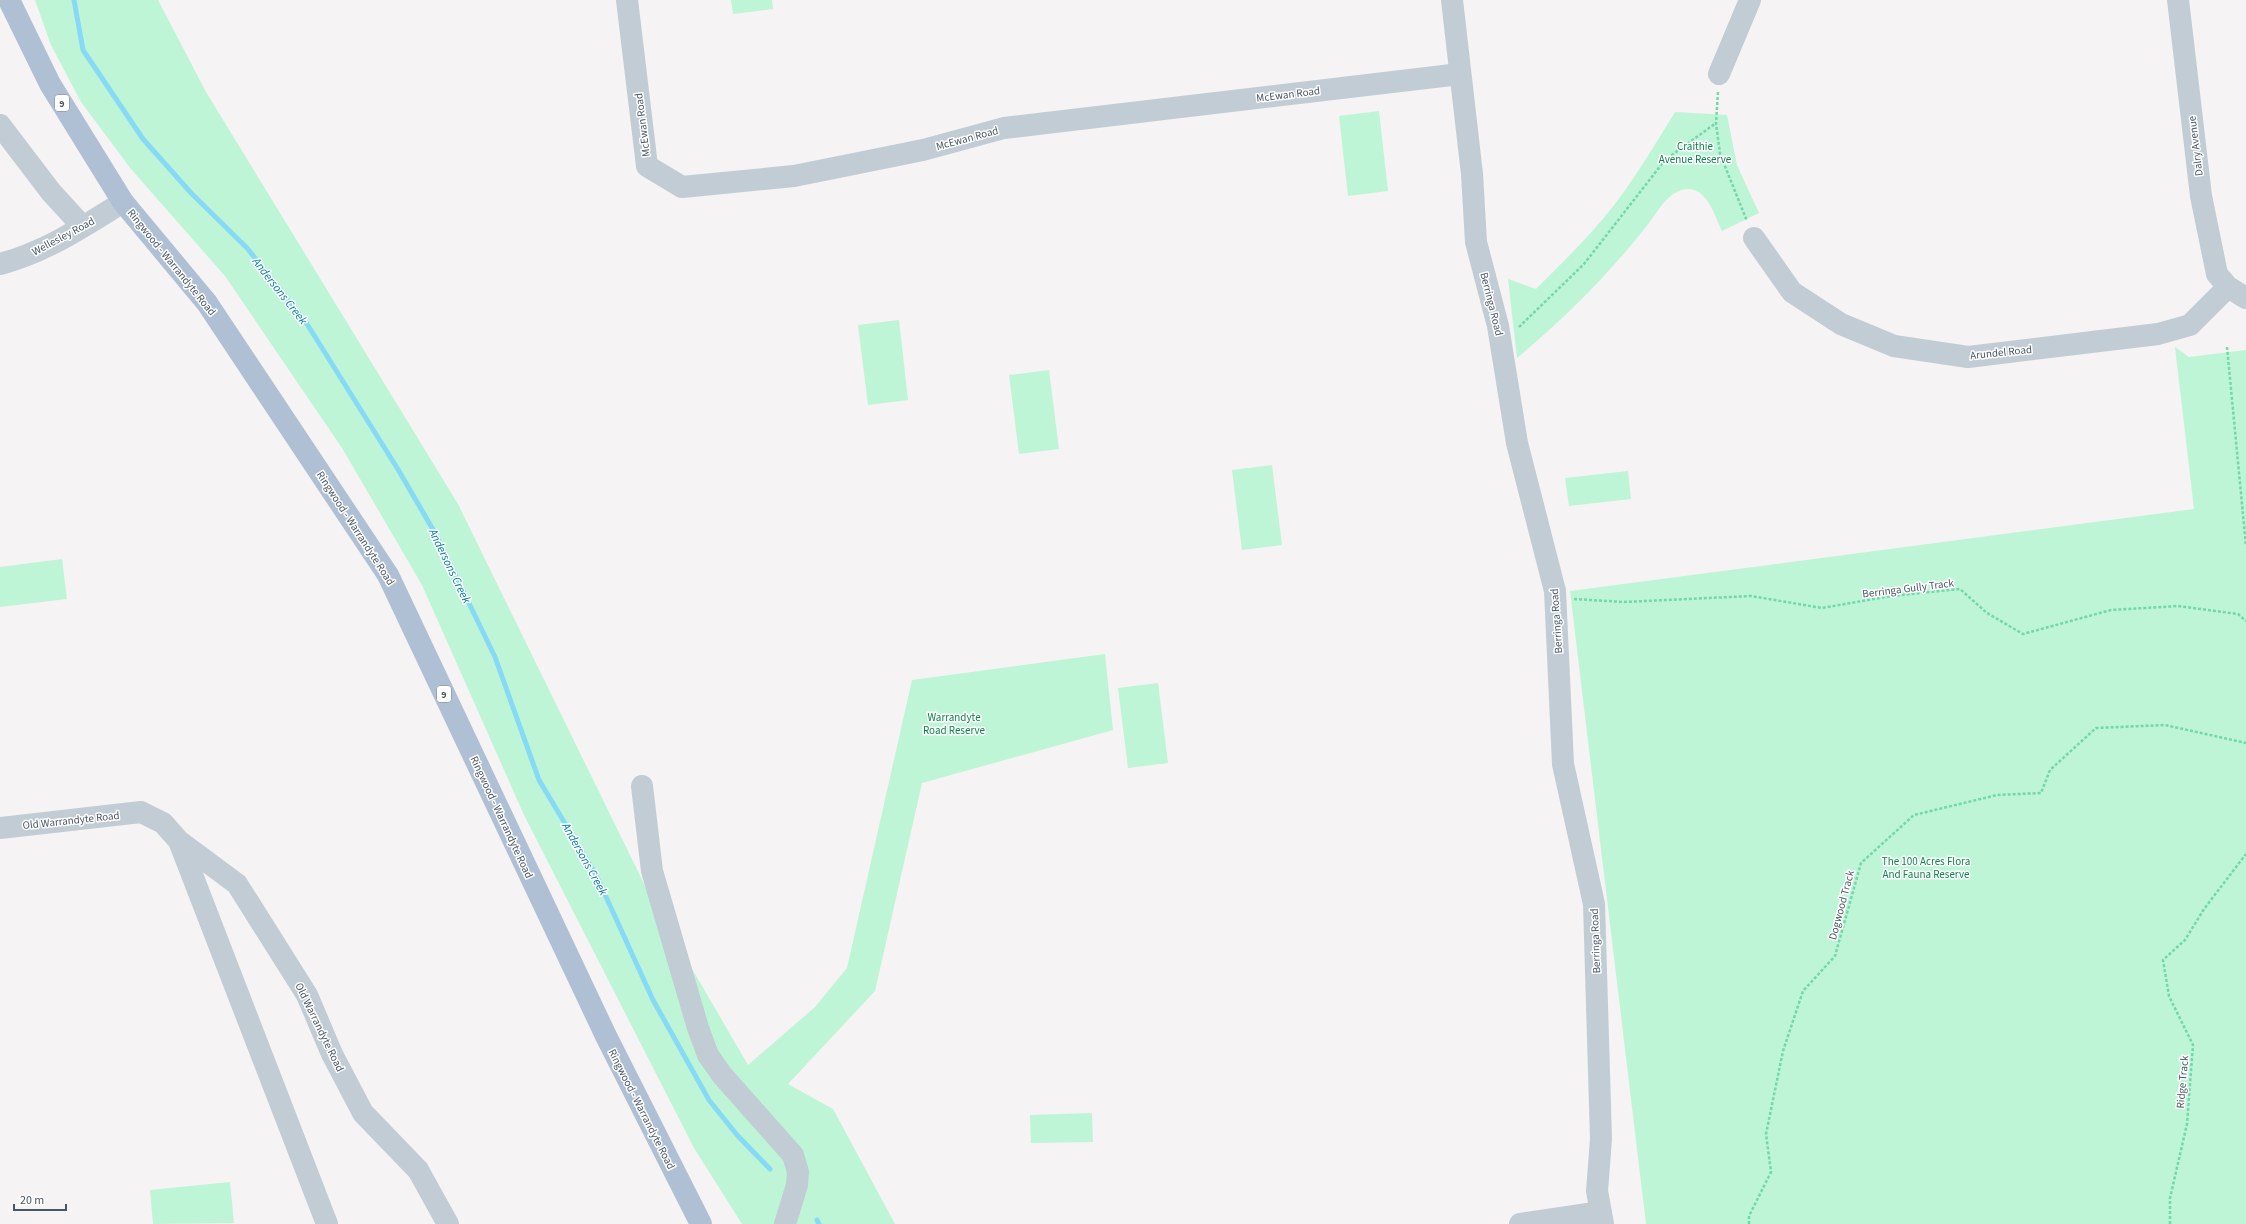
<svg xmlns="http://www.w3.org/2000/svg" width="2246" height="1224" font-family="'Source Sans 3',sans-serif">
  <rect width="100%" height="100%" fill="#f5f3f3"/>
  <path fill="#bef5d6" d="M35,0H158L206,92L458,504L652,900L748,1065L815,1007L847,968L912,680L1105,654L1113,730L922,783L875,991L788,1084L833,1109L895,1224H742L694,1148L524,815L422,585L342,448L225,276L131,169L81,102L51,45Z
    M731,0H772L773,9L733,14Z
    M1379,111L1388,191L1348,196L1339,116Z
    M1675,112L1727,115L1737,165L1759,213L1722,231C1715,216 1707,188 1687,189C1669,190 1659,210 1649,223C1610,273 1566,317 1517,358L1508,279L1536,289C1563,262 1591,235 1615,204C1637,175 1656,143 1675,112Z
    M899,320L908,400L868,405L858,325Z
    M2175,347L2189,357L2246,350V1224H1646L1570,591L2194,509Z
    M1049,370L1059,449L1019,454L1009,375Z
    M1272,465L1282,545L1242,550L1232,470Z
    M1628,471L1631,499L1569,506L1565,478Z
    M62,559L67,599L0,607V567Z
    M1158,683L1168,763L1128,768L1118,688Z
    M1092,1113L1093,1142L1031,1143L1030,1115Z
    M230,1182L234,1223L153,1224L150,1190Z"/>
  <g fill="none" stroke-linecap="round" stroke-linejoin="round">
    <path stroke="#87daf6" stroke-width="5" d="M74,0L83,50L143,139L192,194L247,248L307,324L399,471L435,533L495,657L539,780L597,877L653,1000L709,1100L737,1135L770,1169
      M817,1220L819,1224"/>
    <path stroke="#72d8aa" stroke-width="2.5" stroke-dasharray="3 2" stroke-linecap="butt" d="M1718,92L1716,123L1720,154L1747,221
      M1519,327L1584,264L1665,160L1716,123
      M2227,347L2246,546
      M1574,599L1624,602L1751,596L1822,608L1891,596L1960,589L1987,613L2023,634L2111,610L2178,606L2238,614L2246,621
      M1749,1224V1216L1771,1172L1766,1134L1783,1051L1803,991L1835,956L1861,863L1914,815L1997,795L2041,793L2050,770L2096,728L2165,725L2246,743
      M2170,1224V1198L2187,1124L2193,1045L2169,996L2163,960L2185,940L2204,909L2246,854"/>
    <path stroke="#c2ccd5" stroke-width="22" d="M627,0L647,166L682,187L794,176L923,150L1004,128L1460,74
      M1452,0L1472,174L1476,242L1498,326L1517,443L1555,591L1563,764L1594,904L1601,1139L1597,1191L1603,1224
      M2178,0L2201,196L2217,274L2228,287
      M1719,74L1750,0
      M0,125L51,192L83,227
      M1754,238L1792,292L1841,324L1894,346L1968,357L2158,334L2190,325L2228,287L2246,298
      M0,264C46,252 84,226 123,202
      M642,786L652,871L698,1028L708,1055L722,1075L793,1155L798,1172L797,1185L785,1224
      M0,828L141,812L163,823L179,841L327,1224
      M179,841L237,884L307,995L332,1054L363,1113L418,1170L448,1224
      M1520,1224L1601,1212"/>
    <path stroke="#b0c0d4" stroke-width="22" d="M9,0L50,84L123,202L207,303L388,575L606,1036L701,1224"/>
  </g>
  <g text-anchor="middle" stroke-width="3" stroke-linejoin="round" paint-order="stroke">
    <g fill="#fff" stroke="#7f8892" stroke-width="1">
      <rect x="55" y="95" width="14" height="16" rx="3"/>
      <rect x="437" y="686" width="14" height="16" rx="3"/>
    </g>
    <g font-size="10" font-weight="bold" fill="#485563">
      <text x="62" y="107">9</text>
      <text x="444" y="698">9</text>
    </g>
    <g font-size="11" fill="#485563" stroke="#fff">
      <text transform="translate(1288 94) rotate(-7)" y="4">McEwan Road</text>
      <text transform="translate(642 125) rotate(-97)" y="4">McEwan Road</text>
      <text transform="translate(967 138) rotate(-15)" y="4">McEwan Road</text>
      <text transform="translate(2195 146) rotate(-97)" y="4">Dalry Avenue</text>
      <text transform="translate(63 236) rotate(-28)" y="4">Wellesley Road</text>
      <text transform="translate(172 262) rotate(51)" y="4">Ringwood - Warrandyte Road</text>
      <text transform="translate(1492 304) rotate(76)" y="4">Berringa Road</text>
      <text transform="translate(2001 352) rotate(-6)" y="4">Arundel Road</text>
      <text transform="translate(356 528) rotate(57)" y="4">Ringwood - Warrandyte Road</text>
      <text transform="translate(1908 588) rotate(-7)" y="4">Berringa Gully Track</text>
      <text transform="translate(1556 621) rotate(-94)" y="4">Berringa Road</text>
      <text transform="translate(502 817) rotate(65)" y="4">Ringwood - Warrandyte Road</text>
      <text transform="translate(71 820) rotate(-6)" y="4">Old Warrandyte Road</text>
      <text transform="translate(1841 905) rotate(-75)" y="4">Dogwood Track</text>
      <text transform="translate(1595 941) rotate(-92)" y="4">Berringa Road</text>
      <text transform="translate(320 1027) rotate(64)" y="4">Old Warrandyte Road</text>
      <text transform="translate(2182 1082) rotate(-85)" y="4">Ridge Track</text>
      <text transform="translate(642 1109) rotate(63)" y="4">Ringwood - Warrandyte Road</text>
    </g>
    <g font-size="11" fill="#0d834d" stroke="#fff">
      <text x="1695" y="150">Craithie<tspan x="1695" dy="13">Avenue Reserve</tspan></text>
      <text x="954" y="721">Warrandyte<tspan x="954" dy="13">Road Reserve</tspan></text>
      <text x="1926" y="865">The 100 Acres Flora<tspan x="1926" dy="13">And Fauna Reserve</tspan></text>
    </g>
    <g font-size="12" font-style="italic" fill="#037aa4" stroke="#fff">
      <text transform="translate(280 291) rotate(52)" y="4">Andersons Creek</text>
      <text transform="translate(450 566) rotate(64)" y="4">Andersons Creek</text>
      <text transform="translate(585 859) rotate(61)" y="4">Andersons Creek</text>
    </g>
  </g>
  <path d="M14 1204v6h52v-6" fill="none" stroke="#485563" stroke-width="2"/>
  <text x="20" y="1204" font-size="12" fill="#485563" stroke="#ffffff" stroke-width="3" paint-order="stroke">20 m</text>
</svg>
